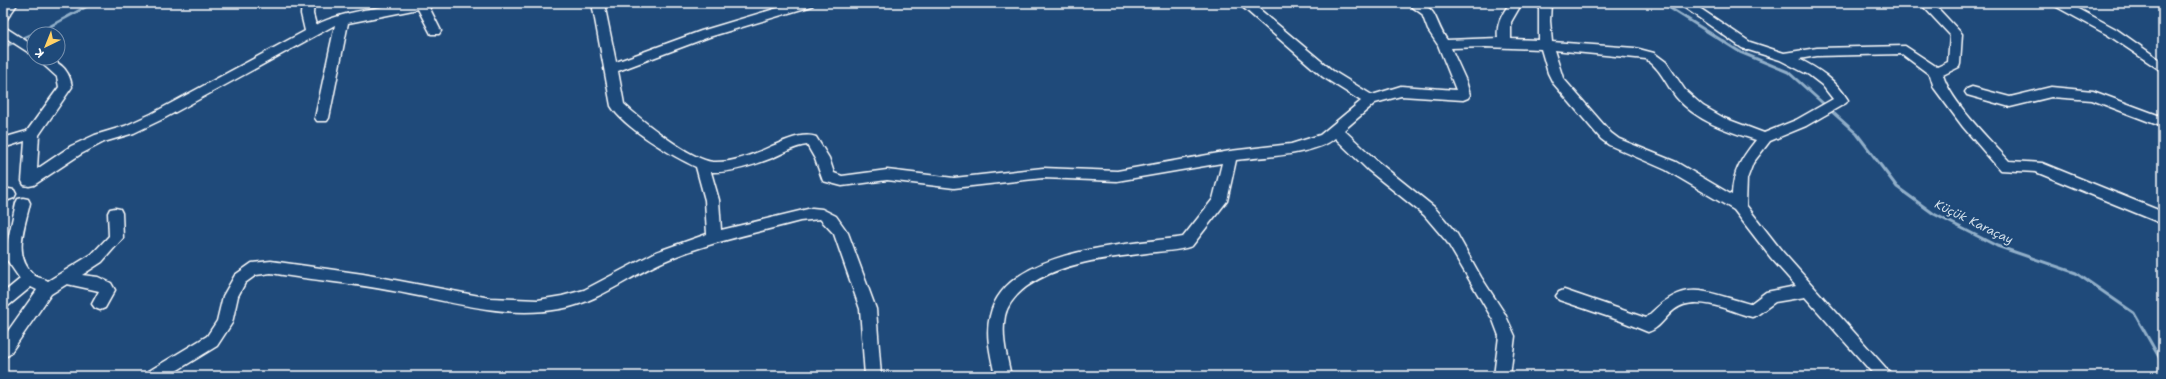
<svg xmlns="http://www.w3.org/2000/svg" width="2166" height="379" font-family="'Shantell Sans',sans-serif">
  <rect width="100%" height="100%" fill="#1f4a7a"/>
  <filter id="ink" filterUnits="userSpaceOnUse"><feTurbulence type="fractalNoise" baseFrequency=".025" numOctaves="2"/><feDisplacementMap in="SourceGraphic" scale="8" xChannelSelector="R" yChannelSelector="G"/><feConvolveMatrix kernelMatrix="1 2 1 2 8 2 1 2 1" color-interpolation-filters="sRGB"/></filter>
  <g filter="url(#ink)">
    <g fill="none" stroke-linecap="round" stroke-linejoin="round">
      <path stroke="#91afc9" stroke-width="3" d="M1662,3L1740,52L1788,72L1826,106
        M3,47L47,28L93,3
        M1830,110L1857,134L1897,187L1934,214L1997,246L2076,273L2134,313L2163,364
        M2162,376L2163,370"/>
      <defs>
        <path id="minor" d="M6,3H18L7,19L3,20V7Z
          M302,3H314L313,14L316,25C343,10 403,3 434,3L429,7L441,31L439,34H431L418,9L348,23L329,118L327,121H317L315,118L335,25L161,120L134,133L104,142L81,154L34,185L29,186L24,185L22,181L25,141L3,148V138L27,131L59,87L57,77L36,58C55,58 69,66 72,87L39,135L37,169L71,146L95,135L125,126L151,114L305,31L301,14Z
          M592,3H604L616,62L701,31L794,3H814L812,6L709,37L618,71L624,104C641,120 691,160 713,162C732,163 755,154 772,146C785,141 802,132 816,137L829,158L834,173L842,176L887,170L954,178L1043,168L1117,171L1230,151L1291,144L1320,135L1361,101L1323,77L1238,3H1252L1333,71L1372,95L1401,86L1456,90L1438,45L1428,30L1422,14L1407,3C1439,3 1432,18 1447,40L1498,38C1496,24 1502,14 1510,3H1522L1511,22V39L1539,40V3H1551L1550,21L1552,42L1635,48L1654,53L1666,62L1685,90L1703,106L1724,118L1764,133L1796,120L1833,99L1822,85L1809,75L1780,60L1742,48L1678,3H1692L1750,42L1784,53L1817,48L1905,46L1937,67L1948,62L1950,35L1920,3H1933L1962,34L1960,64L1959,67L1943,75C1950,101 1990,140 2009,161L2042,163L2163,212V224L2036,172L2000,170L1963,127L1934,88L1930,75L1902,54L1817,56L1799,59C1819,69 1836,80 1848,100L1846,103L1806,126L1770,141L1753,163L1747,179L1746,205L1781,250L1893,376H1875L1805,297L1775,302L1757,315L1752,317C1729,311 1695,293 1674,310C1665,317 1659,329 1648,332L1621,321L1559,300L1556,296L1559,292L1564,290L1646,318C1686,277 1701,291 1750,304L1766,292L1796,286L1771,258L1734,210L1666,170L1609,145L1601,139L1553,83L1548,73L1541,49L1485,47L1451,48L1466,81L1470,95L1468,98L1463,100L1401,96L1375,103L1344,130L1378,162L1434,207L1457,234L1481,277L1505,314L1515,336L1510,376H1494L1499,336L1493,320L1447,242L1424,215L1368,170L1335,138C1316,155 1262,157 1236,160L1227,201L1192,246C1178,251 1162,251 1147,253C1106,258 1061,262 1026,287C1017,294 1007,305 1005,316C1001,336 1007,357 1011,376H995C991,356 985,335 990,316C1005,248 1128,245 1183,237L1213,199L1222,163L1117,181L1043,178L954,188L887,180L842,186L823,181L815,159L807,145C795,146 784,153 772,158C754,165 731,173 711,172L719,200L721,230L812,208L822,209L836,216L848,233L876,309L881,376H865L860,309L834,234L820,219L800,221C756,233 709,242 667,260C630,275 600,302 560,309C503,319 450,301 393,291C353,283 312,280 271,273L256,275L245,283L238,296L232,323L217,346L168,376H147L149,371L207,336L217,321L223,296L235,275L252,263L271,261L363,274L490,298L538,300L562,296L584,290L656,252L707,234L705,200L696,167C674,157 623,127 611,106ZM1554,50L1646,59C1661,69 1665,83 1676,97C1696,121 1727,131 1756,140C1741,159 1733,171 1732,195L1676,162L1619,139L1611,133L1563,78Z
          M2053,3H2068L2116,29L2163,62V72L2108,35L2055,6Z
          M3,26L34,46V56L3,36Z
          M1972,87L2010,97L2051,87L2093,91L2163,117V127L2092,100L2051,97L2010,107L1967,95L1965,92L1967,89Z
          M9,189L14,190L16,194L14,198L3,202V191Z
          M23,198L28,199L30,203C25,227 12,255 34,275C37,278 44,278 48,281L92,254L109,236L108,213L110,209L115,208L120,209L122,213L123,238L102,262L82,275L98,277L111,283L115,290L105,308L100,310L95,308L92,304L99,291L67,284L51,294L9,355L3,357V338L37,290L31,287L8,306L3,308V293L20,279L7,260V244L16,203L18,199Z"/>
      </defs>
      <use href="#minor" stroke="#fff" stroke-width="3"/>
      <use href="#minor" fill="#1f4a7a" fill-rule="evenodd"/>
    </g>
  </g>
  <g text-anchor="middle" stroke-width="4" stroke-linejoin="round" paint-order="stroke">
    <g font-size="12" font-style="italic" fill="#d1dee8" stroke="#1f4a7a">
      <text transform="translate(1974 222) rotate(26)" y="4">Küçük Karaçay</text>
    </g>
  </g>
  <rect width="2166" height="379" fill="none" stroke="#1f4a7a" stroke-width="16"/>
  <rect x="8" y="8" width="2150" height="363" fill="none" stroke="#fff" stroke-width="1.5" filter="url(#ink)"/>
  <g transform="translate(46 46) rotate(223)"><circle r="19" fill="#1f4a7a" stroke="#7992af"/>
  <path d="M0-3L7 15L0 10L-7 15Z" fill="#ffd166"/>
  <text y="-6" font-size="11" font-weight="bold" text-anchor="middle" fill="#ffffff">K</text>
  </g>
</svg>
